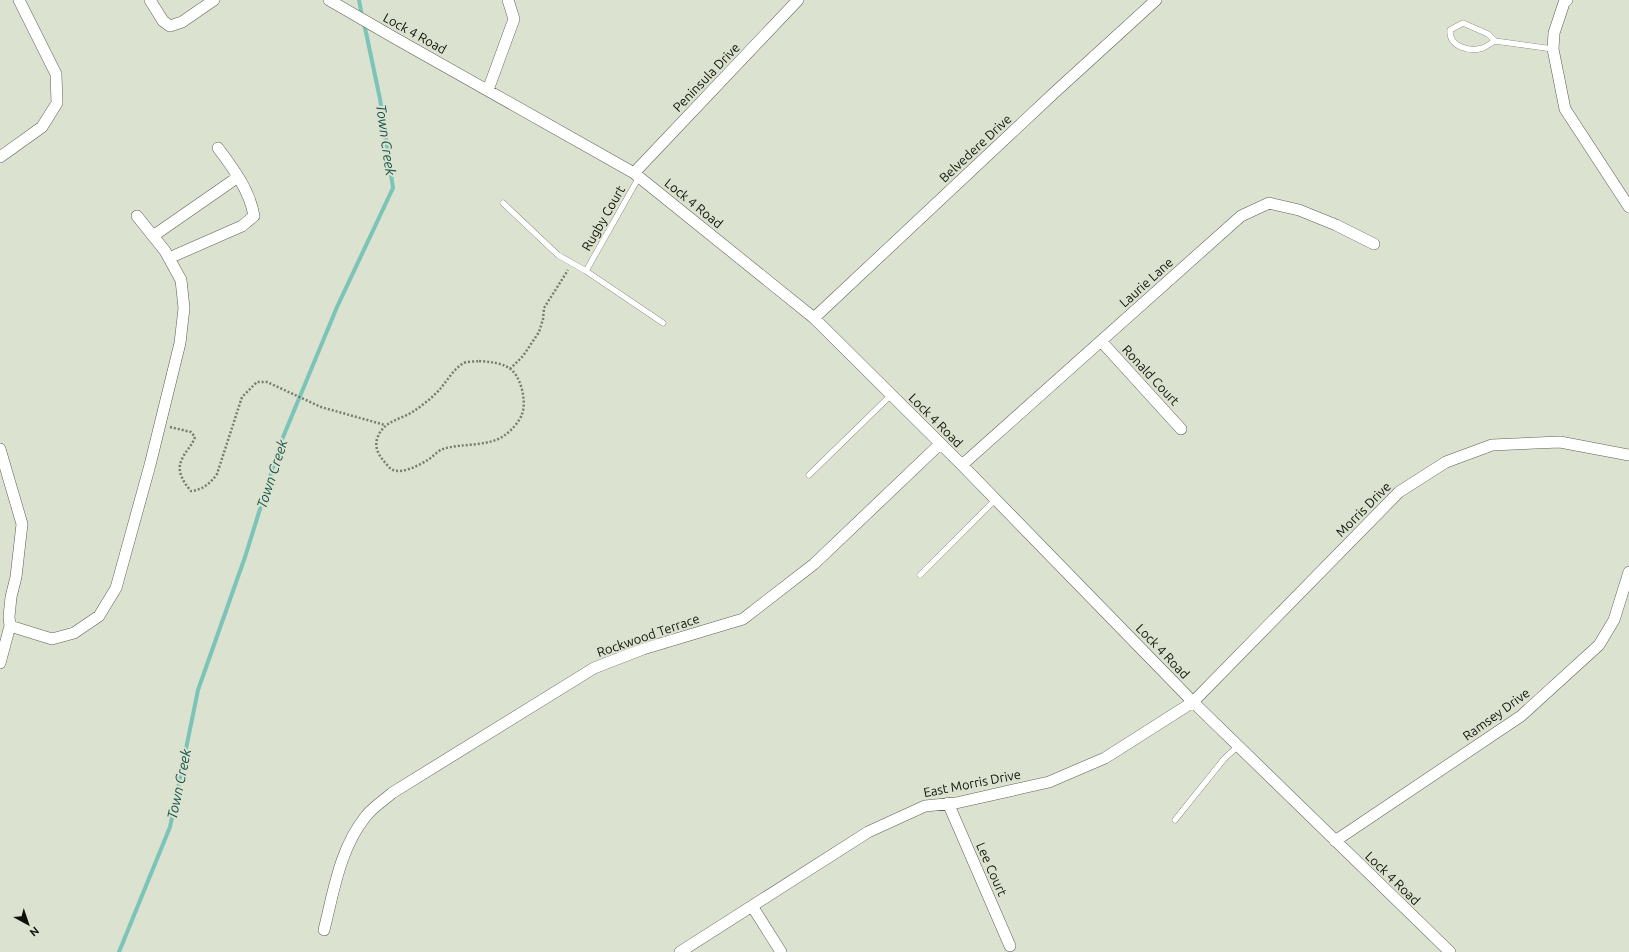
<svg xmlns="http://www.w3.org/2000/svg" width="1629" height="952" font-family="Ubuntu,sans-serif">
  <rect width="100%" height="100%" fill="#dbe2cf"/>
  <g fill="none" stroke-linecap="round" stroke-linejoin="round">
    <path stroke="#7bc4b7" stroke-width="4" d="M359,0L362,16
      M119,952L170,827L198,690L245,557L281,442L337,307L393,188L380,99L364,23"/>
    <defs>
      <path id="lane" d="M1495,41C1491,43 1487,46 1483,48C1469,52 1449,47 1450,30L1463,23L1488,34L1495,41L1553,49
        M503,203L558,255L586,271L663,323
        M586,271L639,177
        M809,475L891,395
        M920,575L995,500
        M1175,820L1224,759L1238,746"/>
      <path id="street" d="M150,0L163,21L170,26L182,22L214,0
        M329,0L393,37L634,173L814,318L962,465L1193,702L1450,952
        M1567,0L1564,3L1554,33L1553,49L1565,109L1629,207
        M488,90L514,19L508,0
        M0,157L42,127L57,103L56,74L19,0
        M634,173L798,0
        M153,236L238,177
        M169,258L242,226L254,216C250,191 233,168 218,148
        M814,318L1054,93L1156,0
        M1101,341L1181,429
        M0,449L22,524L16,577L11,597L9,617L10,626L0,663
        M962,465L1241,216L1269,203L1299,210L1336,225L1374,244
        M10,626L52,639L74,633L99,616L116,588L150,465L180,343L184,308L181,280L165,251L137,216
        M948,803L1010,946
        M1335,841L1521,716L1599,645L1614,620L1629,572
        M752,906L781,952
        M324,930C334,890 340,848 366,816C373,807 383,801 392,793L594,668L643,649L743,619L814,564L940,444
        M680,952L868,832L925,806L956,803L1049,782L1105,758L1193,702L1399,492L1446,462L1492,445L1560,442L1629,455"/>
    </defs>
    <use href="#lane" stroke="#5c6251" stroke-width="6"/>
    <use href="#street" stroke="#5c6251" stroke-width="12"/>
    <path stroke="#787d70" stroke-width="2.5" stroke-dasharray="2 2" stroke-linecap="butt" d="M479,361C490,362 499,362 509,368C521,375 527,402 522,414C520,421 511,431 505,435C490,447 461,443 443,449C437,451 432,458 426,461C416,467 396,477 388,466C381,458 374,450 377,439C383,420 401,420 414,411C423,405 433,397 440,389C447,381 453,370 462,364C466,361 474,362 479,361Z
      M510,369L523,356L539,332L543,319L544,308L568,270
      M170,427L191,432L195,437C192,446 186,450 182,459C176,470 183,482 191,491C202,490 210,484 217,474L242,397L257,382H267L321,407L385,425"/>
    <use href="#lane" stroke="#fff" stroke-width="5.5"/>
    <use href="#street" stroke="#fff" stroke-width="11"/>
  </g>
  <g text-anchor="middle" stroke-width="4" stroke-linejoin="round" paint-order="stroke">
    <g font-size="13" fill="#0f110a" stroke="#dbe2cf">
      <text transform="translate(415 33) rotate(29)" y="5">Lock 4 Road</text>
      <text transform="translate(706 77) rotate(-46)" y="5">Peninsula Drive</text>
      <text transform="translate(975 148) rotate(-43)" y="5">Belvedere Drive</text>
      <text transform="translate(694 203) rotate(39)" y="5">Lock 4 Road</text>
      <text transform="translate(603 218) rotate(-60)" y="5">Rugby Court</text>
      <text transform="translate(1146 282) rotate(-42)" y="5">Laurie Lane</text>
      <text transform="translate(1151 375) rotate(47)" y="5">Ronald Court</text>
      <text transform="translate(936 420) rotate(45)" y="5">Lock 4 Road</text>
      <text transform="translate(1363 509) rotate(-45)" y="5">Morris Drive</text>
      <text transform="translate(648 635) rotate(-19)" y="5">Rockwood Terrace</text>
      <text transform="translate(1163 651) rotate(46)" y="5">Lock 4 Road</text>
      <text transform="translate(1496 714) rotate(-36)" y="5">Ramsey Drive</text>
      <text transform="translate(972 783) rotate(-11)" y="5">East Morris Drive</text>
      <text transform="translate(992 869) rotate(66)" y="5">Lee Court</text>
      <text transform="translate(1393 878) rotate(44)" y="5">Lock 4 Road</text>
    </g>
    <g font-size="14" font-style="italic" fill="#15544b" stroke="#dbe2cf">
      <text transform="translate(386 140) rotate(82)" y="5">Town Creek</text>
      <text transform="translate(272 474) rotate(-72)" y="5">Town Creek</text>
      <text transform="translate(179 784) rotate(-78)" y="5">Town Creek</text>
    </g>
  </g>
  <g transform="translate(28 924) rotate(140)" stroke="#dbe2cf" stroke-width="3" paint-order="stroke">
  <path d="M0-3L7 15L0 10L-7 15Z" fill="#0f110a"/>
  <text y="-6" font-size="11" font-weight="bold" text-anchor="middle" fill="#0f110a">N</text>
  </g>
</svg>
